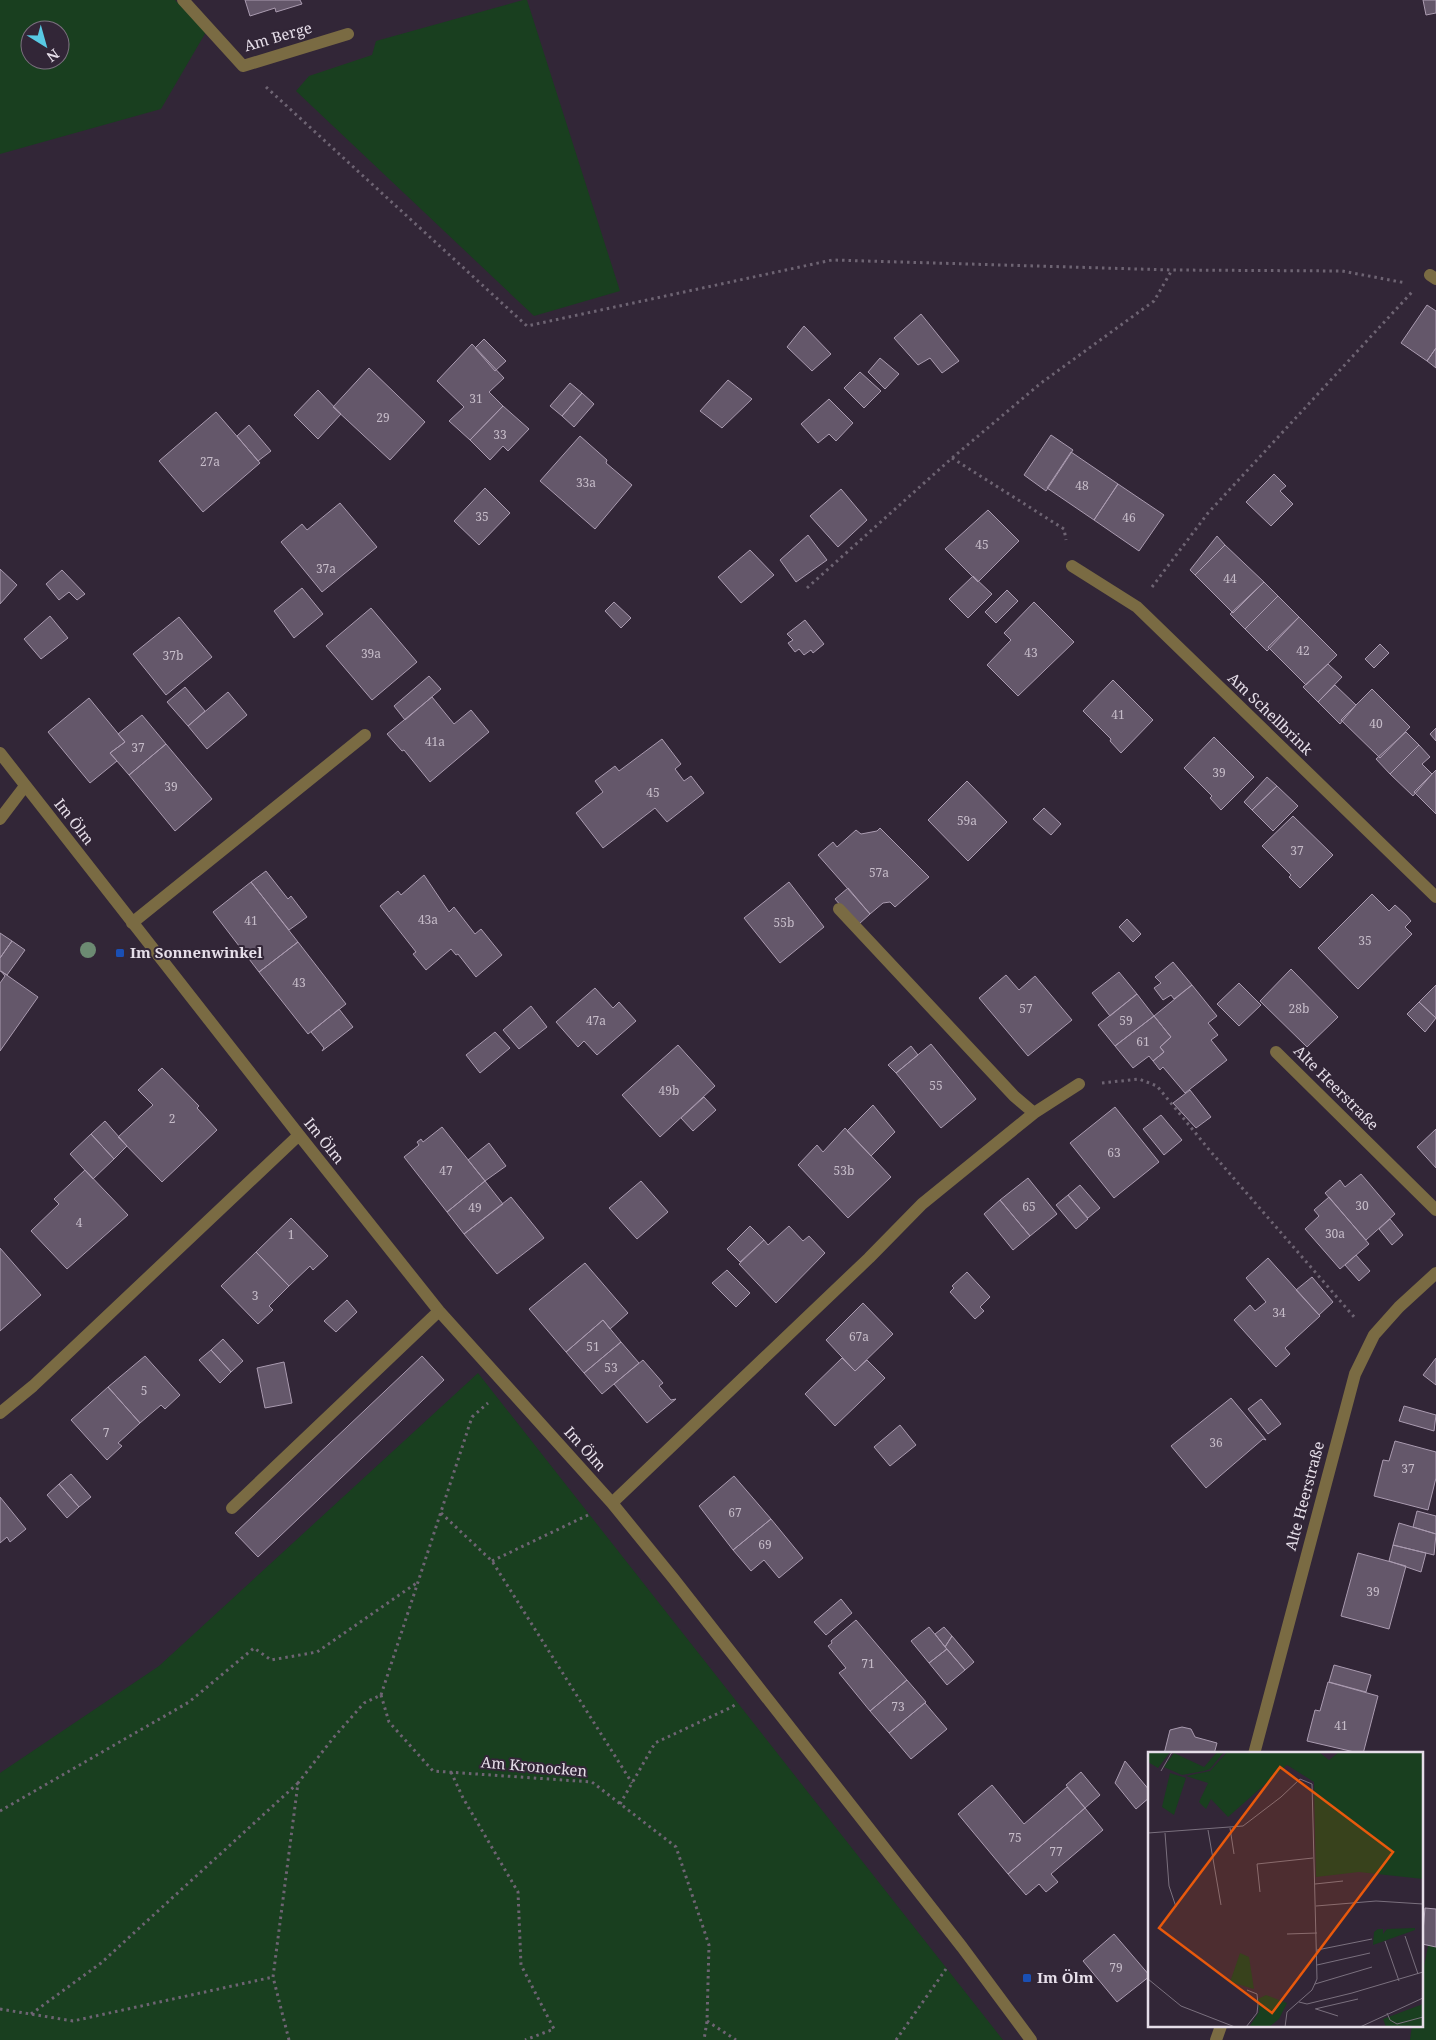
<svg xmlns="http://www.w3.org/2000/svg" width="1436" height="2040" font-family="'Noto Serif',serif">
  <rect width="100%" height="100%" fill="#322637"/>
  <path fill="#193f1f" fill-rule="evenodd" d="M0,0H175L206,32L161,109L0,154ZM30,30H60V60H30Z
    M523,0H527L620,291L534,316L296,91L309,76L372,55L376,41Z
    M478,1373L1003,2040H0V1773L159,1666Z
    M1436,1907V2040H1410L1412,2026H1422V1976Z"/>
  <path fill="#64576a" stroke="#aa9bb0" d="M245,0H300L302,4L276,12L275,8L250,16Z
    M1423,0H1436V13L1426,15Z
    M1427,305L1436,311V348L1427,361L1401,343Z
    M921,314L959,361L942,373L930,358L918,365L894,338Z
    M804,326L831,354L812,371L787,347Z
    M484,339L506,361L495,371L475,348Z
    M472,344L504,378L489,392L503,406L470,440L449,421L464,407L437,381Z
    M1436,348V368L1427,361Z
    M880,358L899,374L885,389L868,372Z
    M369,368L425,422L390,460L333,407Z
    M860,372L881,391L864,408L844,388Z
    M728,380L752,399L722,428L700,411Z
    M570,383L582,393L562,416L550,406Z
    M318,390L341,414L318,439L294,415Z
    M582,393L594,404L574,427L562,416Z
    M829,399L853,423L836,441L829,434L818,443L801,424Z
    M503,406L529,429L508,451L503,446L490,460L470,440Z
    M216,412L260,463L203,512L159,461Z
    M249,425L271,451L258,461L237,436Z
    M1051,435L1073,450L1046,491L1024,475Z
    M580,436L607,460L606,463L632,485L595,529L540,481Z
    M1071,452L1118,484L1094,520L1047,488Z
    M1274,474L1286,486L1280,491L1293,504L1271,526L1246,502Z
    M1118,484L1164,515L1139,551L1094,520Z
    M485,488L510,513L479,545L454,521Z
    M841,489L867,520L838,547L810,516Z
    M340,503L377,547L322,592L281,542L302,524L307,530Z
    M988,510L1019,541L978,582L945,549Z
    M808,535L827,560L796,582L780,560Z
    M1217,536L1225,545L1195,575L1190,570Z
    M1225,545L1264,582L1233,613L1195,575Z
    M750,550L774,575L741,603L718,577Z
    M0,569L17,585L0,604Z
    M62,570L85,594L77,600L69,592L59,600L46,584Z
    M973,576L992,594L968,618L949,599Z
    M1264,582L1278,596L1245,629L1230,614Z
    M302,588L323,614L294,638L274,611Z
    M1007,590L1018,601L996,623L985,612Z
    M1278,596L1299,617L1267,651L1245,629Z
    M614,602L631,618L621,628L605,611Z
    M1034,602L1074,642L1018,696L987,665L1011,640L1004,633Z
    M371,608L417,662L372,700L326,646Z
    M50,616L68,638L41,659L24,639Z
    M179,617L212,657L166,695L133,654Z
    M1299,617L1337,655L1306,685L1268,647Z
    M805,620L824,644L813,653L811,650L804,655L799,649L795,652L788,643L793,640L787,634Z
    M1380,644L1389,653L1374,668L1365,659Z
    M1328,664L1342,677L1318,702L1303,687Z
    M429,676L441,689L405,720L394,706Z
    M1113,680L1153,720L1121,753L1110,741L1111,739L1083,711Z
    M1335,685L1356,705L1340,724L1318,702Z
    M185,687L205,711L188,726L167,702Z
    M1372,689L1410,727L1380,758L1341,720Z
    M228,692L247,715L207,749L188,726Z
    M432,697L454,724L471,710L489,732L430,782L404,750L402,751L387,734Z
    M89,698L125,742L110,753L117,761L90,783L48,732Z
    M142,715L166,744L129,775L110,753L125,742L118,734Z
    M1436,728V741L1430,734Z
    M1406,732L1419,745L1390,774L1376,759Z
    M1214,737L1254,777L1221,810L1210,798L1212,796L1184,768Z
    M662,739L681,764L675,769L684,781L691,776L704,793L667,822L655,808L603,848L576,813L603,792L595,781L615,766L619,771Z
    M166,744L212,799L175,831L129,775Z
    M1419,745L1430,757L1422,764L1432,774L1413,796L1390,774Z
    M1436,770V814L1414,792Z
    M1267,777L1277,786L1252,810L1244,802Z
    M967,781L1007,822L968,861L928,820Z
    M1277,786L1298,806L1273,831L1252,810Z
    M1044,808L1061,824L1051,835L1033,819Z
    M1293,816L1333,855L1300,888L1289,877L1291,875L1262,846Z
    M880,828L929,877L895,907L890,902L883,903L870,914L818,855L833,842L837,847L856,830L861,834L877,831Z
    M266,871L288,899L291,896L307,917L289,930L251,882Z
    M424,875L449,912L454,907L475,934L481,929L502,955L476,977L458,954L456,955L451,949L426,970L413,954L416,952L380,906L398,891L401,895Z
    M251,882L298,942L259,972L213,912Z
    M789,882L824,927L780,963L744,918Z
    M848,888L870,914L859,924L861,929L835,899Z
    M1372,894L1389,911L1395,905L1406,915L1411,921L1405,927L1412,934L1358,989L1318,948Z
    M1127,919L1141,934L1133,942L1119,927Z
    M0,933L12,941L0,958Z
    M12,941L25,950L7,975L0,971V958Z
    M298,942L346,1004L308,1034L259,972Z
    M1173,962L1192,985L1174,999L1171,995L1163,1000L1154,988L1161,983L1155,977Z
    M1291,969L1338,1017L1307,1047L1260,1001Z
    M1,971L38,997L0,1051V983L5,976Z
    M1119,972L1137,994L1110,1016L1092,993Z
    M1006,975L1019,990L1035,976L1072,1020L1028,1056L979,998Z
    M1239,983L1261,1005L1239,1026L1217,1004Z
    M1192,985L1217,1016L1208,1023L1218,1035L1211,1040L1227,1060L1185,1093L1163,1067L1160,1070L1153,1061L1164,1052L1160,1047L1171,1037L1154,1016Z
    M1436,985V1018L1419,1002Z
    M595,988L613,1008L619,1002L636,1021L597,1055L584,1041L578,1047L556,1022Z
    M1137,994L1154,1016L1115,1046L1098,1025Z
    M1419,1002L1436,1018L1425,1032L1407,1014Z
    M531,1006L547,1027L519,1049L503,1030Z
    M339,1009L353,1027L322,1051L324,1048L311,1032Z
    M1154,1016L1171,1037L1160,1047L1164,1052L1153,1061L1149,1056L1133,1068L1115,1046Z
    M495,1032L510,1048L480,1073L466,1055Z
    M931,1044L976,1099L941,1128L896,1073Z
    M678,1045L715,1086L660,1137L622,1095Z
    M911,1046L918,1055L896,1073L888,1065Z
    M162,1068L199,1106L197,1108L217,1130L162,1182L118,1137L153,1105L138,1090Z
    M1190,1090L1211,1117L1196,1128L1173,1103Z
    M704,1097L716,1110L693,1131L681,1118Z
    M873,1105L895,1132L871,1156L847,1131Z
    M1115,1107L1159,1162L1114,1198L1070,1143Z
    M1161,1115L1182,1140L1164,1155L1143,1129Z
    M105,1121L127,1146L114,1159L91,1134Z
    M442,1127L485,1181L447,1212L404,1157L419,1145L417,1142L421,1139L423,1142Z
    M845,1128L891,1177L848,1218L798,1165L817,1145L823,1152Z
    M1436,1129V1168L1417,1147Z
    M91,1134L114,1159L93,1179L70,1154Z
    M489,1143L506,1166L485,1181L468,1160Z
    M85,1170L128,1215L67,1269L31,1231L59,1204L54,1199Z
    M1361,1174L1395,1214L1366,1240L1325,1193L1340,1180L1345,1187Z
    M1028,1178L1057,1214L1030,1236L1000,1200Z
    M485,1181L503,1204L464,1234L447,1212Z
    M641,1181L668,1212L637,1239L609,1208Z
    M1080,1185L1100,1208L1088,1218L1068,1195Z
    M1068,1195L1088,1219L1076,1229L1056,1205Z
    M511,1197L544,1238L497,1274L464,1234Z
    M1329,1197L1369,1244L1340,1269L1305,1229L1319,1216L1314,1210Z
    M1000,1200L1030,1236L1013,1250L984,1214Z
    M291,1218L328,1256L313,1270L310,1266L289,1286L256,1252Z
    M1390,1219L1403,1235L1392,1245L1379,1229Z
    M750,1226L764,1240L740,1262L727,1249Z
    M789,1226L803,1241L809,1236L825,1253L776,1303L739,1264L764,1240L768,1245Z
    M0,1248L41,1295L0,1331Z
    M256,1252L289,1286L269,1306L273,1310L258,1324L221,1286Z
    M1356,1255L1370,1271L1359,1281L1345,1265Z
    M1268,1258L1320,1316L1285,1348L1290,1354L1276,1367L1234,1320L1250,1305L1255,1311L1266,1302L1246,1278Z
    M585,1263L628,1313L610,1329L603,1320L566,1352L529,1309Z
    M727,1270L750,1293L736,1307L712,1283Z
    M967,1272L990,1297L980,1307L984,1311L975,1319L950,1292L954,1288L952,1286Z
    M1312,1277L1333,1302L1319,1315L1296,1290Z
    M347,1300L357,1312L336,1332L324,1321Z
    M863,1303L893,1334L855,1371L826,1340Z
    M603,1320L621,1342L584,1373L566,1352Z
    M223,1339L243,1361L231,1372L211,1350Z
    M621,1342L639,1363L602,1394L584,1373Z
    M211,1350L231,1372L220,1383L199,1360Z
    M145,1356L180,1395L165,1409L161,1405L140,1423L108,1387Z
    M422,1356L444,1380L258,1557L235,1533Z
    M842,1358L855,1371L867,1360L885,1378L835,1426L805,1394Z
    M1436,1358V1385L1423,1375Z
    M643,1360L663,1383L659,1386L671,1400L676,1399L647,1423L614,1384Z
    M284,1362L292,1403L265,1408L257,1368Z
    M108,1387L140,1423L118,1443L122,1446L107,1460L71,1420Z
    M1231,1398L1266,1440L1263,1439L1206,1488L1171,1446Z
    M1261,1399L1281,1424L1268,1434L1248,1409Z
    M1404,1406L1436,1415L1434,1431L1399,1421Z
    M900,1425L916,1445L890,1466L874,1447Z
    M1395,1441L1436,1452V1478L1428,1510L1374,1496L1383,1460L1389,1461Z
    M71,1474L91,1497L79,1507L59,1484Z
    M734,1476L771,1519L733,1550L699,1506Z
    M59,1484L79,1507L67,1518L47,1495Z
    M0,1497L26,1529L10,1542L7,1537L0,1543Z
    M1417,1511L1436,1516V1534L1413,1527Z
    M771,1519L803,1558L779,1578L764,1560L751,1571L733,1550Z
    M1399,1523L1436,1534L1434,1555L1393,1545Z
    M1393,1545L1426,1553L1421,1572L1389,1561Z
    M1358,1553L1406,1566L1389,1629L1341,1616Z
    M841,1599L852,1613L826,1635L814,1622Z
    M856,1620L907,1680L870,1711L839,1673L846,1668L828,1646L832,1643L831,1641Z
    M929,1627L947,1649L929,1663L911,1641Z
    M944,1627L952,1636L945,1647L935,1634Z
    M952,1636L974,1662L965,1670L945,1647Z
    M947,1649L965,1670L947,1685L929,1663Z
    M1334,1665L1371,1675L1366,1692L1329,1682Z
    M907,1680L926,1702L889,1733L870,1711Z
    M1328,1682L1378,1696L1363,1754L1307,1741L1315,1710L1320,1711Z
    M925,1703L947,1729L911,1759L889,1733Z
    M1182,1727L1191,1729L1195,1737L1217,1743L1214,1754H1164L1170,1730Z
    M1125,1761L1150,1791V1797L1136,1809L1115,1783Z
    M1081,1772L1100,1795L1085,1808L1066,1785Z
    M992,1785L1024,1824L1067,1787L1085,1808L1008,1874L958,1814Z
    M1085,1808L1103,1830L1051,1874L1058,1882L1046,1892L1039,1884L1026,1895L1008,1874Z
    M1425,1908L1436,1909V1947L1422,1944Z
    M1114,1934L1150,1976L1117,2002L1083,1961Z"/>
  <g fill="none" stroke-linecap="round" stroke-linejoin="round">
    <path stroke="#6e6473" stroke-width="3" stroke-dasharray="2.5 4" stroke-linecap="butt" d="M266,87L527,326L832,260L1172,270L1342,271L1406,283
      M952,458L1064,529L1066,540
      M1152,587L1208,513L1412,292
      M807,588L952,458L1041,383L1154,301L1172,270
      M1102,1083L1139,1079L1157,1086L1211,1152L1355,1318
      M441,1513L492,1561L632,1783
      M492,1561L588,1515
      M381,1695L389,1722L433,1771L592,1782L676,1847L709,1945L707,2021L704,2040
      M381,1695L472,1417L488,1403
      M451,1772L463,1798L518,1892L521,1965L554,2029L525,2040
      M620,1804L655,1743L732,1707L737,1703
      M0,1811L189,1702L254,1648L271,1660L317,1652L418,1582
      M0,2009L73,2021L273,1977
      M31,2014L101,1963L298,1783
      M707,2021L736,2040
      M289,2040L273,1977L298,1783L334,1737L364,1703L381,1695
      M896,2040L946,1969"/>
    <path stroke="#7a6b43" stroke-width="12" d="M183,0L243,66L348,34
      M1430,275L1436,279
      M1072,566L1137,607L1436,897
      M0,753L299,1135L439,1311L612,1503L673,1578L962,1947L1031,2040
      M0,819L25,786
      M132,923L365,735
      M1276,1052L1436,1210
      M1034,1113L1079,1084
      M0,1413L33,1386L299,1135
      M612,1503L869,1258L922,1204L1034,1113L1014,1096L839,909
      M232,1508L439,1311
      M1254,1754L1355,1374L1374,1335L1399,1307L1436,1273
      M1216,2040L1221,2026"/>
  </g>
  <circle fill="#6c8a72" cx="88" cy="950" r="8"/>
  <g fill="#1a4fb4" stroke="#322637" stroke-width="2">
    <rect x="115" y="948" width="10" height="10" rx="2.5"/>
    <rect x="1022" y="1973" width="10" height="10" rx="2.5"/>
  </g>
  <g text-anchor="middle" stroke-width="4" stroke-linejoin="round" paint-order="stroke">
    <g font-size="12" fill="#c6bcc9">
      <text x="476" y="403">31</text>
      <text x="383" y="422">29</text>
      <text x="500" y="439">33</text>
      <text x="210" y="466">27a</text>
      <text x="586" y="487">33a</text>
      <text x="1082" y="490">48</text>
      <text x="482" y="521">35</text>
      <text x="1129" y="522">46</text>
      <text x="982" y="549">45</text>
      <text x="326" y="573">37a</text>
      <text x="1230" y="583">44</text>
      <text x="1303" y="655">42</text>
      <text x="1031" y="657">43</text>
      <text x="371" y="658">39a</text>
      <text x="173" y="660">37b</text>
      <text x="1118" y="719">41</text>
      <text x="1376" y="728">40</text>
      <text x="435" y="746">41a</text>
      <text x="138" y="752">37</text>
      <text x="1219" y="777">39</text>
      <text x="171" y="791">39</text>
      <text x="653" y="797">45</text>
      <text x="967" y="825">59a</text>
      <text x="1297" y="855">37</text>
      <text x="879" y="877">57a</text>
      <text x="428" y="924">43a</text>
      <text x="251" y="925">41</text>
      <text x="784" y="927">55b</text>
      <text x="1365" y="945">35</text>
      <text x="299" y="987">43</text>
      <text x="1026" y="1013">57</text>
      <text x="1299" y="1013">28b</text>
      <text x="596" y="1025">47a</text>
      <text x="1126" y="1025">59</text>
      <text x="1143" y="1046">61</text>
      <text x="936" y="1090">55</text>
      <text x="669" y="1095">49b</text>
      <text x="172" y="1123">2</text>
      <text x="1114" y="1157">63</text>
      <text x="446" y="1175">47</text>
      <text x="844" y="1175">53b</text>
      <text x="1362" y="1210">30</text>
      <text x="1029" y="1211">65</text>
      <text x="475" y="1212">49</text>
      <text x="79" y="1227">4</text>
      <text x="1335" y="1238">30a</text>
      <text x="291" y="1239">1</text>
      <text x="255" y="1300">3</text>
      <text x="1279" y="1317">34</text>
      <text x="859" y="1341">67a</text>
      <text x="593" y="1351">51</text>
      <text x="611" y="1372">53</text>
      <text x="144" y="1395">5</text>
      <text x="106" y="1437">7</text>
      <text x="1216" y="1447">36</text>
      <text x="1408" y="1473">37</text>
      <text x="735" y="1517">67</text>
      <text x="765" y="1549">69</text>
      <text x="1373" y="1596">39</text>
      <text x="868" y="1668">71</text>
      <text x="898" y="1711">73</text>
      <text x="1341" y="1730">41</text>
      <text x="1015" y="1842">75</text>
      <text x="1056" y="1856">77</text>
      <text x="1116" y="1972">79</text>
    </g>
    <g font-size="15" fill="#e6dee9" stroke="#322637">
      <text transform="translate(278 37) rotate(-16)" y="5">Am Berge</text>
      <text transform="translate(1270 714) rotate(44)" y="5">Am Schellbrink</text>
      <text transform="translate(74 822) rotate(52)" y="5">Im Ölm</text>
      <text transform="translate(1336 1088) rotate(45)" y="5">Alte Heerstraße</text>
      <text transform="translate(324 1141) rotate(51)" y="5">Im Ölm</text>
      <text transform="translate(585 1449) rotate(48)" y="5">Im Ölm</text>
      <text transform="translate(1305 1496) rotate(-75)" y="5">Alte Heerstraße</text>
      <text transform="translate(534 1767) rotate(5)" y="5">Am Kronocken</text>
    </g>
    <g font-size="15" font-weight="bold" fill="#e6dee9" stroke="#322637" text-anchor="start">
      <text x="130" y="958">Im Sonnenwinkel</text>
      <text x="1037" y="1983">Im Ölm</text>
    </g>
  </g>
  <g transform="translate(1148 1752)">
    <rect width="275" height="275" fill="#322637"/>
    <path d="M0,0H22L10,16L0,10ZM69,0H76L62,17L56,19L34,23L16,15L26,1L56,15ZM79,0H171L181,8L191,0H275V127L211,120L168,125L166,30L139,13L80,65L63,47L58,57L51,50L60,31L38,24L62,19ZM22,21L38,26L26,63L14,55ZM267,176V178L225,193L226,180L230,177H235V182L239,177ZM92,201L101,205L106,237L82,230ZM118,243L139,251L131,267L121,275H101L111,260L110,247ZM275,252V275H238L235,267Z" fill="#193f1f"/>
    <path fill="none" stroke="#7a707e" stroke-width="1" d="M13,19L24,0M82,76L86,102M60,78L73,153M0,81L95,74L133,45L152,27L164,32L169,227L164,238L139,260L137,275M17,81L21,134L28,155M167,132L195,129M112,140L109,112L165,106M168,154L228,149L275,152M139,182L169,181M257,184L270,222M237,189L251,229M169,198L224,187M169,213L222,201M0,227L33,254L87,275M167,232L224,215M151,250L159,252L204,241L275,220M167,257L210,247M168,257L190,264M239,261L242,268L249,272L275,265M98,275L109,261L110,252L109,242L99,238M212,275L275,246"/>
    <path fill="#e8590c" fill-opacity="0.15" stroke="#e8590c" stroke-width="2.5" d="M132,15L245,100L124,261L11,176Z"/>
    <rect width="275" height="275" fill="none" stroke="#e6dee9" stroke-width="2.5"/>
  </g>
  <g transform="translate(45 45) rotate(143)"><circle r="24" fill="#322637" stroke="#7a707e"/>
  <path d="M0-4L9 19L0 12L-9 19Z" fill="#58c9e3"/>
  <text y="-8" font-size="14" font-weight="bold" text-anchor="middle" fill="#e6dee9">N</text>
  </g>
</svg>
